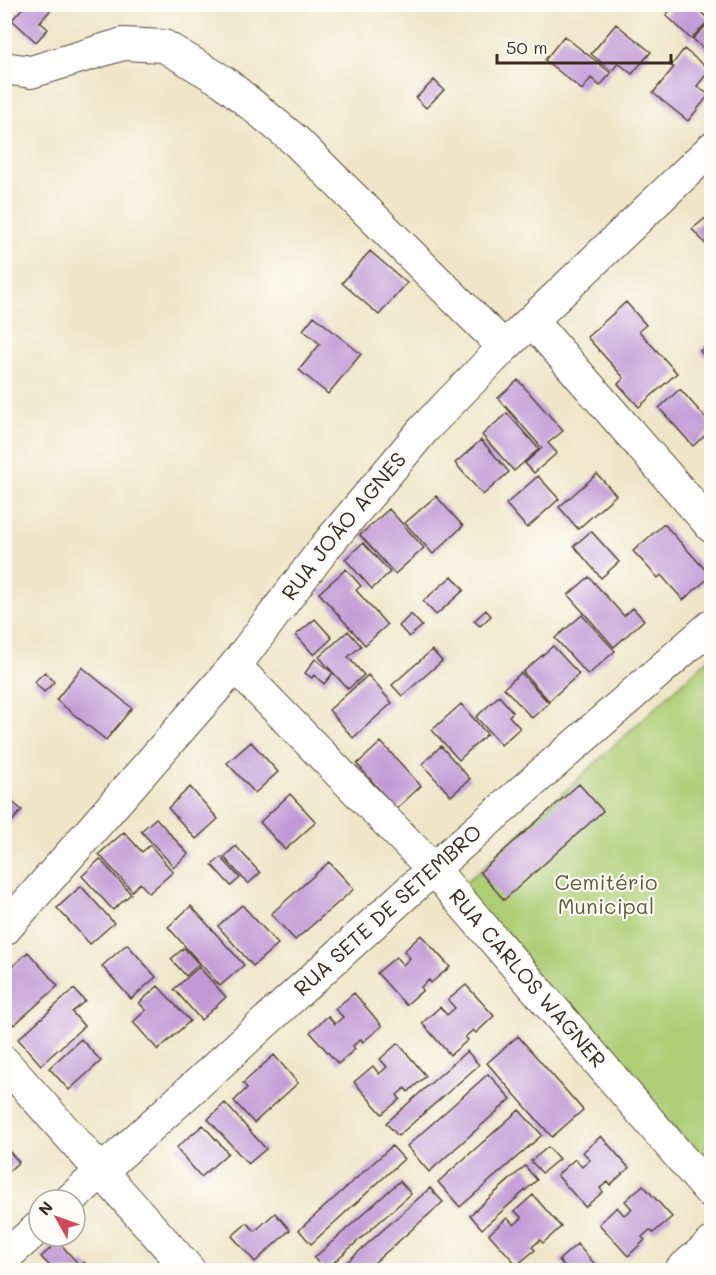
<svg xmlns="http://www.w3.org/2000/svg" width="716" height="1275" font-family="Mali,sans-serif">
  <rect width="100%" height="100%" fill="#fdfcf7"/>
  <filter id="ink" filterUnits="userSpaceOnUse"><feTurbulence type="fractalNoise" baseFrequency=".0167" numOctaves="2"/><feDisplacementMap in="SourceGraphic" scale="12" xChannelSelector="R" yChannelSelector="G"/><feConvolveMatrix kernelMatrix="1 2 1 2 8 2 1 2 1" color-interpolation-filters="sRGB"/></filter>
  <filter id="wash" filterUnits="userSpaceOnUse"><feTurbulence type="fractalNoise" baseFrequency=".008" numOctaves="4" result="noise"/><feDisplacementMap in="SourceGraphic" scale="24" xChannelSelector="R" yChannelSelector="G"/><feGaussianBlur stdDeviation="1.35" result="paint"/><feColorMatrix in="noise" values="0 0 0 0 0 0 0 0 0 0 0 0 0 0 0 0 0 1.4 0 .05"/><feComposite in="paint" operator="in"/></filter>
  <g filter="url(#wash)">
    <rect width="100%" height="100%" fill="#efe5c8"/>
    <path fill="#aece76" stroke="#747c4a" stroke-width="1.5" d="M711,656V1169L459,889Z"/>
    <g id="blocks">
      <path fill="#c099d5" d="M26,4H56L40,22L48,29L36,42L12,20Z
        M676,4H693L709,20L691,39L666,15Z
        M712,19V56L693,39Z
        M616,24L651,52L632,74L618,63L612,71L591,54Z
        M564,36L611,73L600,86L591,78L582,90L545,60Z
        M684,49L710,70L697,86L709,95L688,121L653,93L674,67L671,66Z
        M434,80L444,90L426,108L416,98Z
        M712,213V251L692,229Z
        M370,251L407,283L379,315L342,283Z
        M626,302L646,325L639,331L677,373L639,407L618,384L624,378L587,337Z
        M314,316L361,354L328,394L299,370L320,344L303,330Z
        M712,341V364L700,351Z
        M518,380L563,431L548,443L557,453L534,473L525,463L542,448L498,398Z
        M680,389L712,425V429L693,446L659,408Z
        M507,413L539,449L514,471L482,435Z
        M481,440L509,472L483,495L455,463Z
        M597,474L616,495L578,529L559,507Z
        M538,476L559,499L527,528L506,504Z
        M436,496L463,526L433,554L405,523Z
        M389,509L424,548L395,574L360,535Z
        M664,524L711,576L683,600L661,575L658,578L633,551Z
        M591,531L619,562L601,578L574,546Z
        M363,543L390,572L372,589L345,559Z
        M346,569L361,586L356,590L387,625L365,645L319,593Z
        M452,576L464,590L436,615L423,601Z
        M589,577L624,616L633,608L644,620L614,647L568,595Z
        M486,610L491,616L480,626L474,621Z
        M411,614L422,626L409,637L399,626Z
        M582,615L615,651L588,675L555,638Z
        M315,619L332,638L314,655L296,635Z
        M348,631L361,646L348,657L364,675L348,689L319,657Z
        M553,646L579,674L549,701L523,672Z
        M432,650L442,661L402,696L392,685Z
        M315,659L333,673L324,684L314,675L312,678L305,673Z
        M82,667L132,708L106,740L56,700Z
        M45,672L54,682L44,692L34,682Z
        M521,673L549,703L532,718L504,688Z
        M368,675L392,703L353,738L329,710Z
        M499,696L513,712L509,716L520,728L501,745L476,717Z
        M461,704L487,734L459,760L432,730Z
        M251,742L278,772L255,793L227,763Z
        M381,742L421,786L396,809L357,764Z
        M441,746L470,779L451,796L422,764Z
        M579,784L603,811L504,900L480,872Z
        M190,787L218,819L196,839L168,808Z
        M290,794L316,822L285,850L260,822Z
        M4,795L22,810L4,830Z
        M156,818L188,854L174,867L141,831Z
        M124,832L142,852L150,845L173,872L149,893L140,883L132,891L99,854Z
        M236,846L260,873L248,884L224,857Z
        M221,857L240,878L231,886L212,865Z
        M100,859L131,894L113,910L82,876Z
        M329,862L354,889L295,940L271,914Z
        M81,886L114,923L90,944L57,908Z
        M242,905L278,944L253,966L218,926Z
        M191,906L244,965L220,986L168,927Z
        M421,935L450,967L431,983L429,980L421,987L423,990L406,1005L377,973L396,957L403,965L410,958L404,951Z
        M127,944L156,977L131,999L102,966Z
        M184,948L199,964L186,976L171,959Z
        M28,952L58,986L14,1025L5,1014V973Z
        M199,967L226,997L201,1020L174,989Z
        M466,985L494,1016L476,1033L473,1030L465,1037L468,1040L450,1055L422,1023L440,1007L447,1015L455,1008L448,1000Z
        M158,986L190,1021L158,1050L133,1022L146,1010L139,1003Z
        M74,989L85,1001L72,1012L84,1026L41,1065L18,1039Z
        M354,993L382,1026L363,1042L361,1039L353,1046L355,1049L338,1064L310,1032L328,1016L335,1024L343,1017L335,1009Z
        M518,1036L583,1110L552,1137L487,1063Z
        M81,1039L101,1061L69,1090L49,1068Z
        M398,1043L426,1076L408,1092L405,1088L397,1095L400,1099L382,1114L354,1082L373,1066L379,1074L387,1067L380,1059Z
        M467,1051L479,1065L398,1136L386,1123Z
        M274,1055L298,1083L254,1123L234,1101L247,1088L243,1083Z
        M488,1074L511,1099L429,1172L407,1146Z
        M225,1103L266,1149L248,1164L208,1119Z
        M519,1110L542,1135L460,1207L438,1182Z
        M203,1125L228,1153L201,1177L176,1148Z
        M601,1136L629,1168L610,1185L608,1182L600,1188L603,1192L585,1207L557,1175L575,1159L582,1167L590,1160L583,1152Z
        M4,1146L19,1162L4,1175Z
        M392,1146L404,1159L311,1244L299,1230Z
        M548,1147L559,1159L542,1173L531,1161Z
        M525,1166L537,1180L482,1229L470,1215Z
        M400,1181L411,1194L325,1270L314,1258Z
        M643,1185L672,1217L653,1233L650,1230L642,1237L645,1240L628,1256L599,1224L617,1207L624,1215L632,1209L625,1201Z
        M430,1188L443,1202L366,1270H338Z
        M533,1195L561,1227L543,1243L540,1240L532,1247L535,1250L517,1265L489,1234L507,1218L514,1225L522,1218L515,1211Z
        M275,1213L290,1230L255,1262L232,1236L247,1223L255,1231Z
        M58,1241L80,1266L84,1262L92,1270H54L41,1257Z
        M577,1244L600,1270H563L566,1268L559,1260Z"/>
    </g>
  </g>
  <g filter="url(#ink)">
    <use href="#blocks" fill-opacity="0" stroke="#564638" stroke-width="1.5"/>
    <g fill="none" stroke-linecap="round" stroke-linejoin="round">
      <defs>
        <g id="minor">
          <path d="M4,68L31,72L123,44L164,46L224,82L296,141L504,347"/>
          <path d="M532,321L712,527"/>
          <path id="s1" d="M235,666L433,869L712,1194"/>
          <path id="s2" d="M4,930L235,666L326,546L424,429L504,347L712,148"/>
          <path d="M4,1062L189,1270"/>
          <path id="s3" d="M70,1200L433,869L712,625"/>
          <path d="M4,1258L39,1227"/>
          <path d="M681,1270L712,1243"/>
        </g>
      </defs>
      <use href="#minor" stroke="#564638" stroke-width="34"/>
      <use href="#minor" stroke="#fff" stroke-width="32"/>
    </g>
  </g>
  <g text-anchor="middle" stroke-width="4.5" stroke-linejoin="round" paint-order="stroke">
    <g font-size="21" fill="#3b2a1e" stroke="#fdfcf7">
      <text dy="7" stroke="none"><textPath href="#s2" startOffset="528">RUA JOÃO AGNES</textPath></text>
      <text dy="7" stroke="none"><textPath href="#s3" startOffset="430">RUA SETE DE SETEMBRO</textPath></text>
      <text dy="7" stroke="none"><textPath href="#s1" startOffset="428">RUA CARLOS WAGNER</textPath></text>
    </g>
    <g font-size="21" fill="#5e5b38" stroke="#fdfcf7">
      <text x="606" y="890">Cemitério<tspan x="606" dy="24">Municipal</tspan></text>
    </g>
  </g>
  <rect width="716" height="1275" fill="none" stroke="#fdfcf7" stroke-width="24"/>
  <g transform="translate(57 1218) rotate(310)"><circle r="28" fill="#fdfcf7" stroke="#afa8a0" stroke-width="1.5"/>
  <path d="M0-4.5L10 22L0 15L-10 22Z" fill="#d1495b"/>
  <text y="-9" font-size="16" font-weight="bold" text-anchor="middle" fill="#3b2a1e">N</text>
  </g>
  <path d="M497 54v9h174v-9" fill="none" stroke="#3b2a1e" stroke-width="3"/>
  <text x="506" y="54" font-size="18" fill="#3b2a1e" stroke="#fdfcf7" stroke-width="4.5" paint-order="stroke">50 m</text>
</svg>
